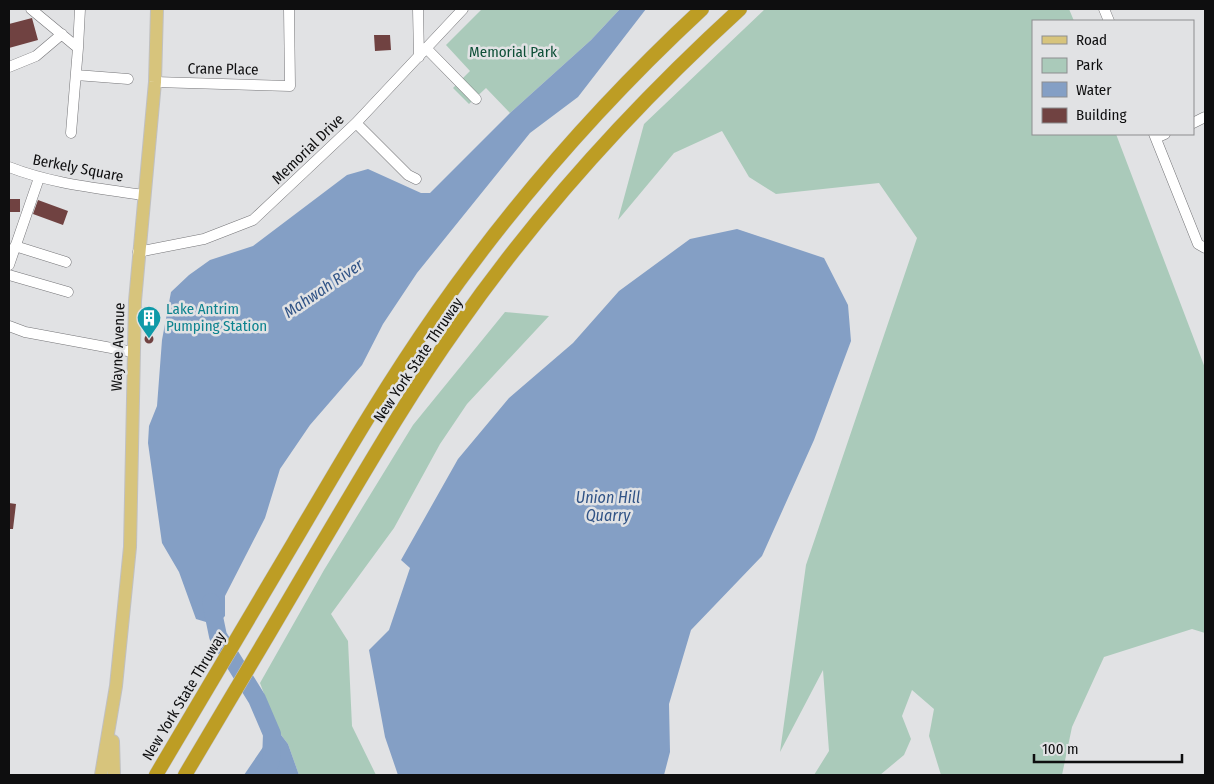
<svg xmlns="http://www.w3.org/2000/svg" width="1214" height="784" font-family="'Fira Sans Condensed',sans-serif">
  <rect width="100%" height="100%" fill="#e1e2e4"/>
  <path fill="#aacaba" d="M482,9H620L591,40L510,113L486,88L469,104L453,88L470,71L446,45Z
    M765,9H1069L1074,21H1033V134H1116L1205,368V633L1192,629L1104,657L1072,727L1062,775H941L929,736L934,709L912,690L902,716L911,739L904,755L880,775H814L829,751L823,670L780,752L806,565L917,238L879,183L776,194L749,177L722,131L674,153L618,220L644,124Z
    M505,312L549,316L467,404L440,444L394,528L331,614L348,641L352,726L376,775H299L288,744L278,731L260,683L324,570L413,425Z"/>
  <path fill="#849fc5" d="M620,9H646L578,97L530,133L417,273L383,324L362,365L310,425L280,469L265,518L225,596V616L216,625L196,619L179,572L162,543L148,443L149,426L157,406L162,340L171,292L189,275L210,260L253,246L347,175L368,169L421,193H430L510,113L591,40Z
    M737,229L824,258L848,305L851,341L814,440L762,556L691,630L669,704L670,752L664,775H398L385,737L369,650L389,630L410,568L401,560L458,459L509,398L573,343L619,291L690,239Z
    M278,731L288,744L299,775H244L272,734Z"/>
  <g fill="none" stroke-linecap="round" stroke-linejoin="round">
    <path stroke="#849fc5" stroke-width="18" d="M211,602L218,636L257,699L272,734L271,761L264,775"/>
  </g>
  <path fill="#704241" d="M32,18L38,40L9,48V24Z
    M374,35H390L391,50L375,51Z
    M9,199H20V212H9Z
    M38,200L68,211L63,225L33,214Z
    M144.5 339a4.5 4.5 0 1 1 9 0a4.5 4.5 0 1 1-9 0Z
    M9,503L16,504L13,529H9Z"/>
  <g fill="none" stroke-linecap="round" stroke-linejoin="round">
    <defs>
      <path id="minor" d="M31,9L78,48L71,133
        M418,9L419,57
        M1104,9L1109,21
        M78,48L80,9
        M427,49L476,99
        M9,67L36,56L62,34
        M76,75L128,79
        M155,82L290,86L289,9
        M356,123L408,175L416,179
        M1193,123L1205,117
        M1154,134L1198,244L1205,248
        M1156,138L1165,134
        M9,167C52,184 98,188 143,195
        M15,246L66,262
        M138,252L204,239L253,220L356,123L463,9
        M9,265L39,178
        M9,275L68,292
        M9,326L25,332L133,352"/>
      <path id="major" d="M113,741L114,775
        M101,775L116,686L130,547L135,301L155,82L157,9"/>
      <path id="highway" d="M156,775C202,698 248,620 294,542C340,464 385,386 437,312C514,202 604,100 702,9
        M185,775C231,698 276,622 321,545C365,471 408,396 458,326C539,210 635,105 740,9"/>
    </defs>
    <use href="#minor" stroke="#757578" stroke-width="11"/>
    <use href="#major" stroke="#c0c0c1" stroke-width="14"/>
    <use href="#highway" stroke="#c0c0c1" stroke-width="15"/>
    <use href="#minor" stroke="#fff" stroke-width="10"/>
    <use href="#major" stroke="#d7c47c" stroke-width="12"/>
    <use href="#highway" stroke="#bd9d24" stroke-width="14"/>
  </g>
  <defs>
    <symbol id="building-pin" viewBox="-11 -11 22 30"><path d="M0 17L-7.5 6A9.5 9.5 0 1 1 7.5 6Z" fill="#0f9aa8" stroke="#e1e2e4"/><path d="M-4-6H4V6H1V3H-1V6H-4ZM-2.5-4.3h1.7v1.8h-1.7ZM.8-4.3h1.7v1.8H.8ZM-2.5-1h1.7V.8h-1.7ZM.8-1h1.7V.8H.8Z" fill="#fff"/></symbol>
  </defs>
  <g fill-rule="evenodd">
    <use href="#building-pin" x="135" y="304" width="28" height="38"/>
  </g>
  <g text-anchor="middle" stroke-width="5" stroke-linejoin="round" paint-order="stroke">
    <g font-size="15" fill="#0d4f37" stroke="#e1e2e4">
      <text x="513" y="57">Memorial Park</text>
    </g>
    <g font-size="15" fill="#0e0e0f" stroke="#e1e2e4">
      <text transform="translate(223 69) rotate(1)" y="5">Crane Place</text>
      <text transform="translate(308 149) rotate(-44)" y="5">Memorial Drive</text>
      <text transform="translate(78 168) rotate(11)" y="5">Berkely Square</text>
      <text transform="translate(118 347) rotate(-88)" y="5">Wayne Avenue</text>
      <text transform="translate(418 360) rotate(-56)" y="5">New York State Thruway</text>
      <text transform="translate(184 696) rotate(-59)" y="5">New York State Thruway</text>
    </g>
    <g font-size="15" fill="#0d838f" stroke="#e1e2e4" text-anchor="start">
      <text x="166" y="314">Lake Antrim<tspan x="166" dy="17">Pumping Station</tspan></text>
    </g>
    <g font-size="16" font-style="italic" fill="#305386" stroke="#e1e2e4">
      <text transform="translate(323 288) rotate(-34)" y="6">Mahwah River</text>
      <text x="608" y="503">Union Hill<tspan x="608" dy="18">Quarry</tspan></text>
    </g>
  </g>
  <rect width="1214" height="784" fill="none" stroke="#0e0e0f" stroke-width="20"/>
  <rect x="1032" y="20" width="162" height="115" fill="#e1e2e4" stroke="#8d8d8f"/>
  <rect x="1042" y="36" width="25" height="8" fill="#d7c47c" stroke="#8d8d8f"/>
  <text x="1076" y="45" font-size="15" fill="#0e0e0f">Road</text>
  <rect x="1042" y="58" width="25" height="15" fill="#aacaba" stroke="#8d8d8f"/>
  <text x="1076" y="70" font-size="15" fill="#0e0e0f">Park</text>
  <rect x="1042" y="82" width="25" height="15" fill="#849fc5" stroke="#8d8d8f"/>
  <text x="1076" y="95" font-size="15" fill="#0e0e0f">Water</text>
  <rect x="1042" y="108" width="25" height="15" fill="#704241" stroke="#8d8d8f"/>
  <text x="1076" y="120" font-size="15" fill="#0e0e0f">Building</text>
  <path d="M1034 754v8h148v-8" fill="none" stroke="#0e0e0f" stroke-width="2.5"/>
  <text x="1042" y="754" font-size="15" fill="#0e0e0f" stroke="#e1e2e4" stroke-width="4" paint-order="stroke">100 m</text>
</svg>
